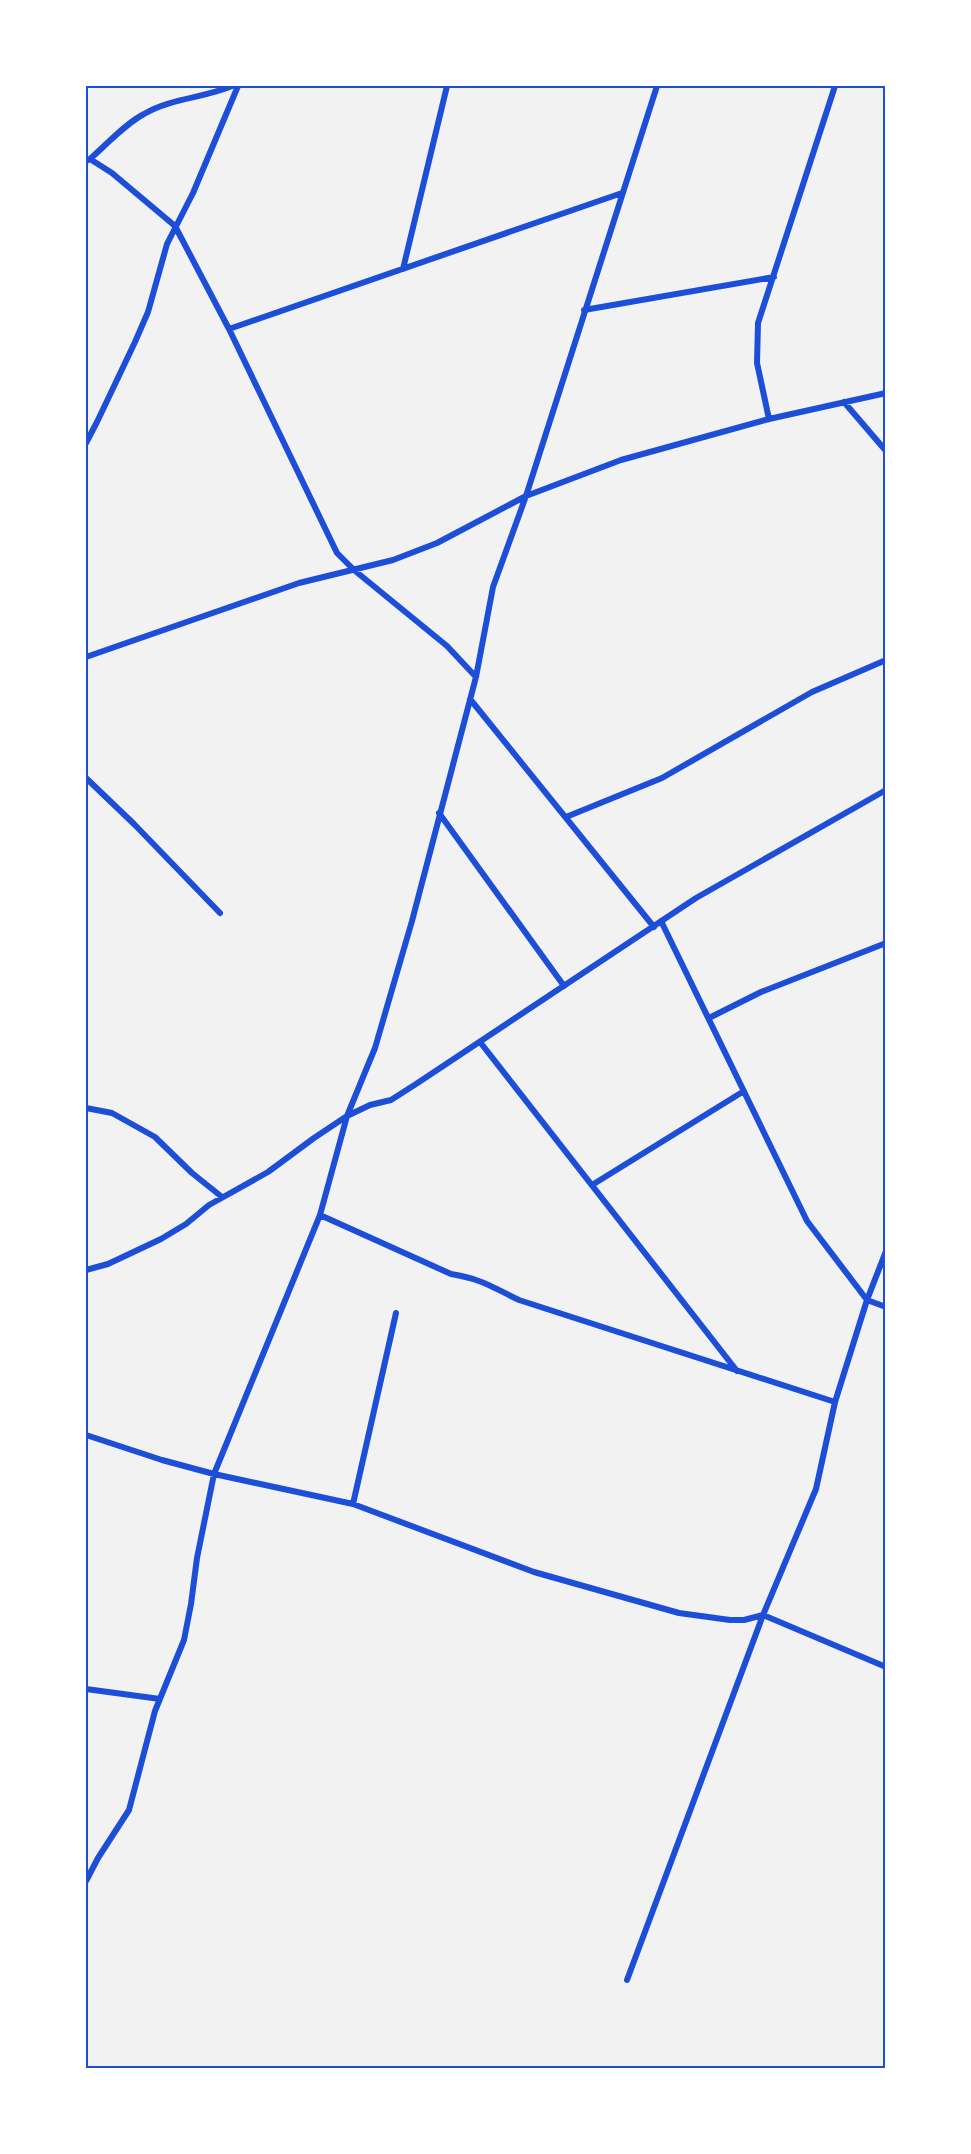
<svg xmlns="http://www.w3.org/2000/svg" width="971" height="2154" font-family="Bitter,serif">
  <rect width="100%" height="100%" fill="#f2f2f2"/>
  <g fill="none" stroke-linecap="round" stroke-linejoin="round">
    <path stroke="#1d4ed8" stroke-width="6" d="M90,159L112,173L175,226L229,329L337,553L354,570L447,646L476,677
      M86,161L90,159C106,145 125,124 144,114C171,98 204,98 232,86
      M403,269L447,86
      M584,310L774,277
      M229,329L622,193
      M844,402L886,451
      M769,419L757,363L758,323L835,86
      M86,443L97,422L135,342L148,312L167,244L193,193L238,86
      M86,657L299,583L393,560L437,543L526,496L621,460L769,419L886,393
      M470,699L654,927
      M86,778L134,824L220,913
      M439,813L564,986
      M566,817L662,778L812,692L886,660
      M661,921L807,1221L867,1300L886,1307
      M709,1018L761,992L886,943
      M480,1042L737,1371
      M86,1108L112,1113L155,1137L192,1173L222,1197
      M592,1185L744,1091
      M320,1215L451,1274C482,1279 492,1287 519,1300L835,1402
      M86,1270L108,1264L161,1239L186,1224L209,1205L268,1172L314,1138L347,1116L370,1105L391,1100L416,1084L696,898L886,790
      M86,1435L162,1460L214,1474L353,1504L534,1572L679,1613L730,1620H744L763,1615L886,1667
      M353,1504L396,1313
      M86,1689L160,1699
      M86,1881L98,1858L129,1810L155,1711L184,1640L191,1604L197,1558L214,1474L320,1215L347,1116L375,1048L412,921L476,677L493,587L526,496L657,86
      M627,1980L763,1615L816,1489L835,1402L867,1300L886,1251"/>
  </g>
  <rect width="971" height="2154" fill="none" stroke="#ffffff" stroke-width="174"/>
  <rect x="87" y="87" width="797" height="1980" fill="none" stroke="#1d4ed8" stroke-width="2"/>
</svg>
